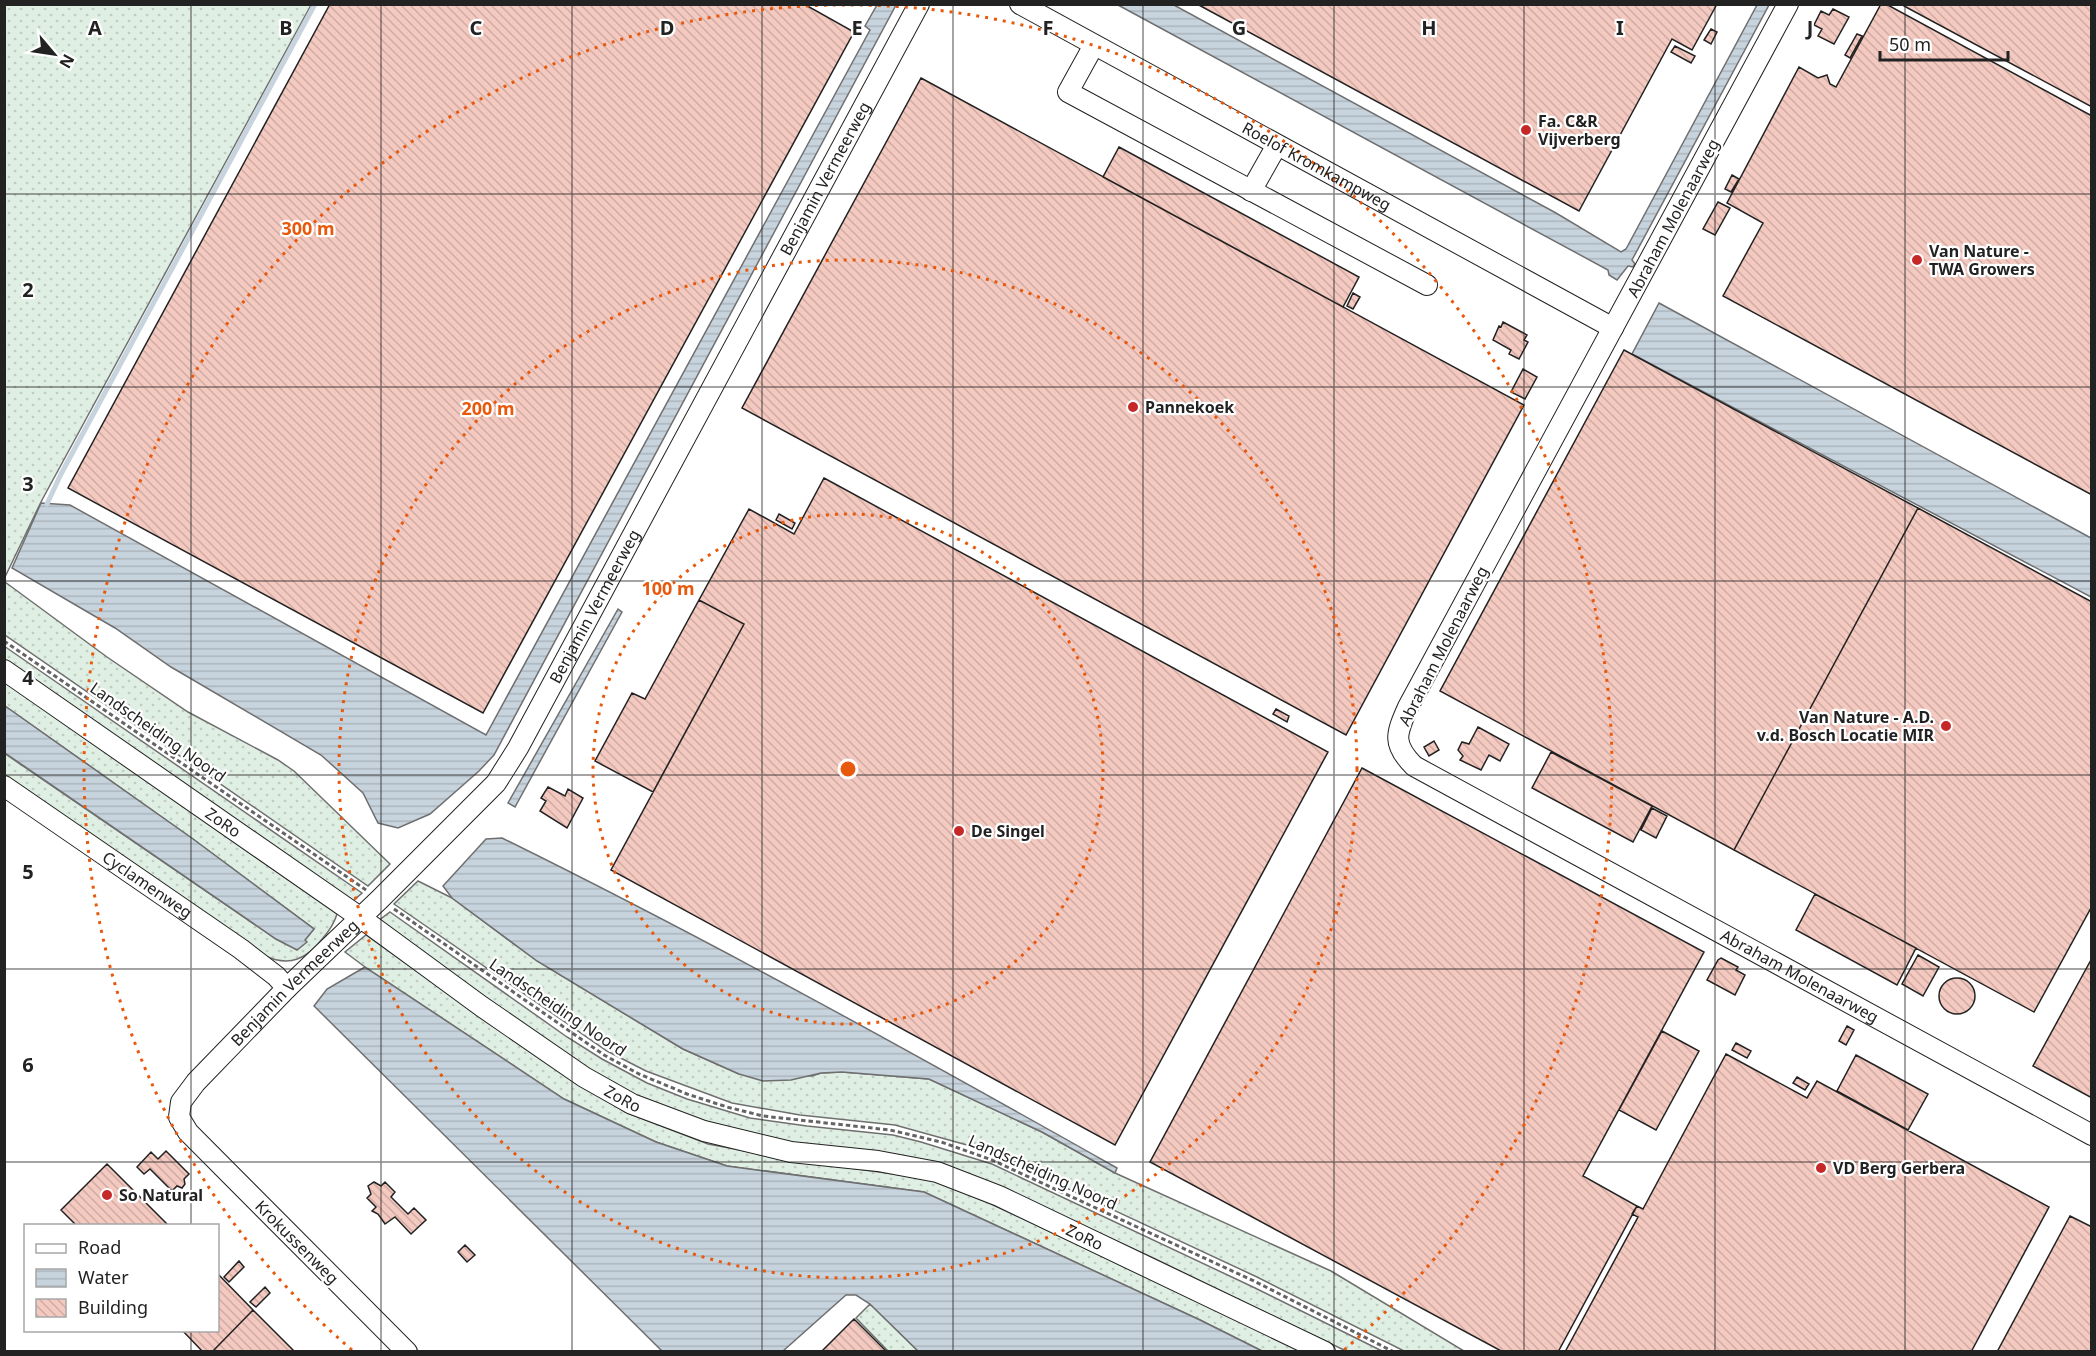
<svg xmlns="http://www.w3.org/2000/svg" width="2096" height="1356" font-family="'Noto Sans',sans-serif">
  <defs>
    <pattern id="grass-dots" width="8" height="8" patternUnits="userSpaceOnUse" patternTransform="scale(1.5)"><rect width="8" height="8" fill="#e0efe3"/><path d="M2 2h.1M6 6h.1" fill="none" stroke="#c0cdc2" stroke-width="1.8" stroke-linecap="round"/></pattern>
    <pattern id="water-rules" width="6" height="5" patternUnits="userSpaceOnUse" patternTransform="scale(1.5)"><rect width="6" height="5" fill="#c7d3dd"/><path d="M0 2.5h6" fill="none" stroke="#abb5bd"/></pattern>
    <pattern id="building-back-hatch" width="6" height="6" patternUnits="userSpaceOnUse" patternTransform="scale(1.5)"><rect width="6" height="6" fill="#f3c9c0"/><path d="M-1 5l2 2M0 0l6 6M5-1l2 2" fill="none" stroke="#d0aca5"/></pattern>
  </defs>
  <rect width="100%" height="100%" fill="#fff"/>
  <path fill="url(#grass-dots)" stroke="#6f6f6f" stroke-width="1.5" d="M4,5H311L42,500L5,577Z
    M5,582L107,657L188,712L278,760L294,771L390,864L368,886L5,635Z
    M4,646L362,893L353,901L14,667L5,660Z
    M5,682L337,914C334,924 330,930 323,938C307,959 290,967 265,956L5,775L4,753L276,939L295,948L305,940L314,929L193,839L5,706Z
    M418,881L452,898L537,961L683,1049L739,1074L812,1076L821,1073L842,1072L929,1079L1042,1132L1115,1173L1331,1271L1464,1351H1404L1257,1277L985,1150L895,1125L800,1115L732,1103L646,1071L607,1051L394,904Z
    M390,912L567,1037L602,1059L647,1083L687,1099L750,1118L807,1126L893,1135L921,1142L992,1164L1253,1287L1382,1351H1346L1149,1256L1010,1192L776,1142L666,1114L584,1069L378,921Z
    M366,935L526,1049L625,1112L708,1144L799,1161L930,1179L989,1203L1303,1351H1262L1200,1320L924,1192L727,1166L656,1142L564,1099L365,967L345,952Z
    M870,1304L918,1351H888L856,1318Z"/>
  <path fill="url(#water-rules)" stroke="#6f6f6f" stroke-width="1.5" d="M877,5H896L494,755L479,771L430,814L398,828L378,823L363,793L321,755L171,667L115,628L12,568L41,503L70,505L486,735L870,30L865,26Z
    M1118,5H1174L1556,213L1621,252L1626,249L1757,5H1769L1632,260L1635,264L1633,267L1628,266L1617,280L1609,275L1608,270Z
    M1659,303L2091,538V597L1632,354Z
    M618,609L622,612L515,807L508,803Z
    M5,706L193,839L314,929L305,940L307,942L297,950L276,939L5,753Z
    M502,838C711,941 915,1054 1117,1168L1115,1173L1042,1132L929,1079L842,1072L821,1073L791,1080L763,1081L739,1074L683,1049L537,961L452,898L443,886L486,839Z
    M365,967L564,1099L656,1142L727,1166L924,1192L1200,1320L1262,1351H918L870,1304L856,1295H846L783,1351H662L314,1006L327,989Z"/>
  <g fill="none" stroke-linecap="round" stroke-linejoin="round">
    <path stroke="#c7d3dd" stroke-width="5" d="M47,504L61,474L315,4"/>
  </g>
  <path fill="url(#building-back-hatch)" stroke="#222" stroke-width="1.5" d="M330,4H804L854,32L483,713L68,488Z
    M1197,4H1717L1692,50L1672,39L1579,211Z
    M1881,4H1886L2092,116V495L1723,296L1763,223L1727,203L1799,67L1818,78L1827,75L1830,84L1836,87Z
    M1904,4H2092V107L1904,6Z
    M1833,9L1849,17L1834,44L1818,36L1822,29L1814,25L1821,11L1829,15Z
    M1711,29L1717,32L1711,44L1704,40Z
    M1857,34L1862,36L1850,58L1845,55Z
    M1675,46L1695,56L1691,63L1671,52Z
    M921,78L1524,405L1346,735L742,408Z
    M1119,147L1359,277L1343,307L1103,177Z
    M1732,175L1739,179L1731,192L1725,189Z
    M1718,202L1730,208L1715,235L1703,229Z
    M1353,293L1360,297L1353,309L1347,306Z
    M1503,322L1527,335L1524,340L1528,342L1519,359L1509,354L1511,350L1493,340L1499,326L1501,327Z
    M1624,350L1918,508L1734,850L1440,691Z
    M1523,369L1537,377L1525,399L1511,392Z
    M824,478L1328,752L1115,1145L611,870L744,624L699,600L749,509L794,534Z
    M1918,508L2092,602V906L2034,1012L1734,850Z
    M779,514L795,523L792,529L776,520Z
    M699,600L744,624L653,792L595,761L632,693L645,699Z
    M1276,709L1289,716L1287,722L1273,714Z
    M1478,727L1509,744L1500,761L1489,755L1481,770L1460,760L1463,756L1458,750L1462,742L1469,744Z
    M1434,741L1439,750L1429,756L1424,747Z
    M1551,752L1652,806L1633,842L1532,788Z
    M1362,768L1704,952L1583,1176L1637,1206L1558,1352H1503L1150,1162Z
    M548,787L565,796L568,789L583,798L567,828L540,811L546,801L541,798Z
    M1652,808L1667,816L1656,838L1641,830Z
    M1815,894L1916,948L1897,985L1796,930Z
    M1918,955L1939,967L1923,996L1902,984Z
    M1721,958L1738,967L1736,970L1745,975L1735,995L1707,980L1718,960Z
    M2092,958V1098L2033,1066Z
    M1939 996a18 18 0 1 1 36 0a18 18 0 1 1-36 0Z
    M1847,1026L1854,1030L1846,1045L1839,1041Z
    M1662,1031L1699,1051L1656,1130L1619,1110Z
    M1736,1043L1751,1051L1747,1058L1732,1050Z
    M1726,1054L1807,1098L1817,1081L2049,1207L1971,1352H1565L1638,1217L1632,1214L1637,1206L1643,1209Z
    M1856,1055L1928,1094L1908,1130L1837,1091Z
    M1797,1077L1809,1084L1805,1090L1793,1083Z
    M166,1151L189,1174L184,1179L185,1184L182,1188L177,1186L172,1191L150,1169L144,1174L137,1167L151,1152L158,1159Z
    M107,1164L169,1226H77L61,1210Z
    M374,1182L381,1186L385,1182L395,1192L391,1197L408,1214L414,1208L426,1220L411,1234L395,1217L385,1224L378,1214L372,1211L376,1207L367,1198L371,1194L368,1186Z
    M2070,1216L2092,1227V1352H1997Z
    M465,1245L475,1255L467,1262L458,1252Z
    M239,1261L244,1267L229,1282L224,1277Z
    M218,1274L253,1310L212,1352H203L182,1330H218Z
    M265,1287L270,1293L256,1307L250,1302Z
    M253,1310L295,1352H212Z
    M854,1319L887,1352H821Z"/>
  <g fill="none" stroke-linecap="round" stroke-linejoin="round">
    <defs>
      <g id="minor">
        <path id="s1" d="M1020,4L1613,328"/>
        <path id="s2" d="M1788,4L1408,707C1396,734 1392,744 1414,766L2092,1135"/>
        <path d="M1094,45L1068,92L1427,285"/>
        <path d="M1251,191L1277,145"/>
        <path id="s3" d="M4,670L361,918L481,1006L584,1077L632,1104L704,1131L791,1152L878,1161L937,1172L999,1196L1325,1352"/>
        <path id="s4" d="M4,786L241,949L276,976L287,988"/>
        <path id="s5" d="M407,1352L188,1132L179,1117L181,1102L196,1082L287,988L380,899L496,783L518,748L919,4"/>
      </g>
    </defs>
    <use href="#minor" stroke="#222" stroke-width="22"/>
    <path stroke="#646464" stroke-width="3" stroke-dasharray="4.5 3" stroke-linecap="butt" d="M4,641L366,890
      M394,909L604,1055L639,1074L687,1094L727,1107L763,1116L890,1130L941,1142L992,1160L1254,1281L1394,1352"/>
    <use href="#minor" stroke="#fff" stroke-width="20"/>
  </g>
  <path fill="none" stroke="#222" stroke-width="1.5" stroke-opacity="0.55" d="M191,4V1226M381,4V1352M572,4V1352M762,4V1352M953,4V1352M1143,4V1352M1334,4V1352M1524,4V1352M1715,4V1352M1905,4V1352M4,194H2092M4,387H2092M4,581H2092M4,775H2092M4,969H2092M4,1162H2092M191,1330V1352"/>
  <g fill="none" stroke="#e8590c" stroke-width="3" stroke-dasharray="3 6">
    <circle cx="848" cy="769" r="255"/>
    <circle cx="848" cy="769" r="509"/>
    <path d="M352 1350A764 764 0 1 1 1344 1350"/>
  </g>
  <g fill="#c62828" stroke="#fff" stroke-width="2">
    <circle cx="1526" cy="130" r="6"/>
    <circle cx="1917" cy="260" r="6"/>
    <circle cx="1133" cy="407" r="6"/>
    <circle cx="1946" cy="726" r="6"/>
    <circle cx="959" cy="831" r="6"/>
    <circle cx="1821" cy="1168" r="6"/>
    <circle cx="107" cy="1195" r="6"/>
  </g>
  <g text-anchor="middle" stroke-width="4.5" stroke-linejoin="round" paint-order="stroke">
    <g font-size="16" font-weight="bold" fill="#222" stroke="#fff" text-anchor="start">
      <text x="1538" y="127">Fa. C&amp;R<tspan x="1538" dy="18">Vijverberg</tspan></text>
      <text x="1929" y="257">Van Nature -<tspan x="1929" dy="18">TWA Growers</tspan></text>
      <text x="1145" y="413">Pannekoek</text>
      <text x="1934" y="723" text-anchor="end">Van Nature - A.D.<tspan x="1934" dy="18">v.d. Bosch Locatie MIR</tspan></text>
      <text x="971" y="837">De Singel</text>
      <text x="1833" y="1174">VD Berg Gerbera</text>
      <text x="119" y="1201">So Natural</text>
    </g>
    <g font-size="16" fill="#222" stroke="#fff">
      <text dy="6" stroke="none"><textPath href="#s1" startOffset="338">Roelof Kromkampweg</textPath></text>
      <text dy="6" stroke="none"><textPath href="#s5" startOffset="1480">Benjamin Vermeerweg</textPath></text>
      <text transform="translate(1673 218) rotate(-62)" y="6">Abraham Molenaarweg</text>
      <text dy="6" stroke="none"><textPath href="#s5" startOffset="994">Benjamin Vermeerweg</textPath></text>
      <text transform="translate(1443 646) rotate(-63)" y="6">Abraham Molenaarweg</text>
      <text transform="translate(158 732) rotate(35)" y="6">Landscheiding Noord</text>
      <text dy="6" stroke="none"><textPath href="#s3" startOffset="267">ZoRo</textPath></text>
      <text dy="6" stroke="none"><textPath href="#s4" startOffset="174">Cyclamenweg</textPath></text>
      <text dy="6" stroke="none"><textPath href="#s2" startOffset="1304">Abraham Molenaarweg</textPath></text>
      <text dy="6" stroke="none"><textPath href="#s5" startOffset="508">Benjamin Vermeerweg</textPath></text>
      <text transform="translate(558 1007) rotate(34)" y="6">Landscheiding Noord</text>
      <text dy="6" stroke="none"><textPath href="#s3" startOffset="753">ZoRo</textPath></text>
      <text transform="translate(1043 1172) rotate(24)" y="6">Landscheiding Noord</text>
      <text dy="6" stroke="none"><textPath href="#s3" startOffset="1239">ZoRo</textPath></text>
      <text transform="translate(297 1242) rotate(45)" y="6">Krokussenweg</text>
    </g>
  </g>
  <g font-size="20" text-anchor="middle" font-weight="bold" fill="#222" stroke="#fff" stroke-width="4.5" stroke-linejoin="round" paint-order="stroke">
    <text x="95" y="35">A</text>
    <text x="286" y="35">B</text>
    <text x="476" y="35">C</text>
    <text x="667" y="35">D</text>
    <text x="857" y="35">E</text>
    <text x="1048" y="35">F</text>
    <text x="1239" y="35">G</text>
    <text x="1429" y="35">H</text>
    <text x="1620" y="35">I</text>
    <text x="1810" y="35">J</text>
    <text x="28" y="297">2</text>
    <text x="28" y="491">3</text>
    <text x="28" y="685">4</text>
    <text x="28" y="879">5</text>
    <text x="28" y="1072">6</text>
  </g>
  <circle cx="848" cy="769" r="9" fill="#e8590c" stroke="#fff" stroke-width="3"/>
  <g font-size="18" text-anchor="middle" font-weight="bold" fill="#e8590c" stroke="#fff" stroke-width="4.5" stroke-linejoin="round" paint-order="stroke">
    <text x="308" y="235">300 m</text>
    <text x="488" y="415">200 m</text>
    <text x="668" y="595">100 m</text>
  </g>
  <rect width="2096" height="1356" fill="none" stroke="#222222" stroke-width="12"/>
  <rect x="24" y="1224" width="195" height="108" fill="#ffffff" stroke="#a7a7a7" stroke-width="1.5"/>
  <rect x="36" y="1244" width="30" height="9" fill="#ffffff" stroke="#a7a7a7" stroke-width="1.5"/>
  <text x="78" y="1254" font-size="18" fill="#222222">Road</text>
  <rect x="36" y="1269" width="30" height="18" fill="url(#water-rules)" stroke="#a7a7a7" stroke-width="1.5"/>
  <text x="78" y="1284" font-size="18" fill="#222222">Water</text>
  <rect x="36" y="1299" width="30" height="18" fill="url(#building-back-hatch)" stroke="#a7a7a7" stroke-width="1.5"/>
  <text x="78" y="1314" font-size="18" fill="#222222">Building</text>
  <g transform="translate(54 54) rotate(119)" stroke="#ffffff" stroke-width="4.5" paint-order="stroke">
  <path d="M0-4.5L10 22L0 15L-10 22Z" fill="#222222"/>
  <text y="-9" font-size="16" font-weight="bold" text-anchor="middle" fill="#222222">N</text>
  </g>
  <path d="M1880 51v9h128v-9" fill="none" stroke="#222222" stroke-width="3"/>
  <text x="1889" y="51" font-size="18" fill="#222222" stroke="#ffffff" stroke-width="4.5" paint-order="stroke">50 m</text>
</svg>
